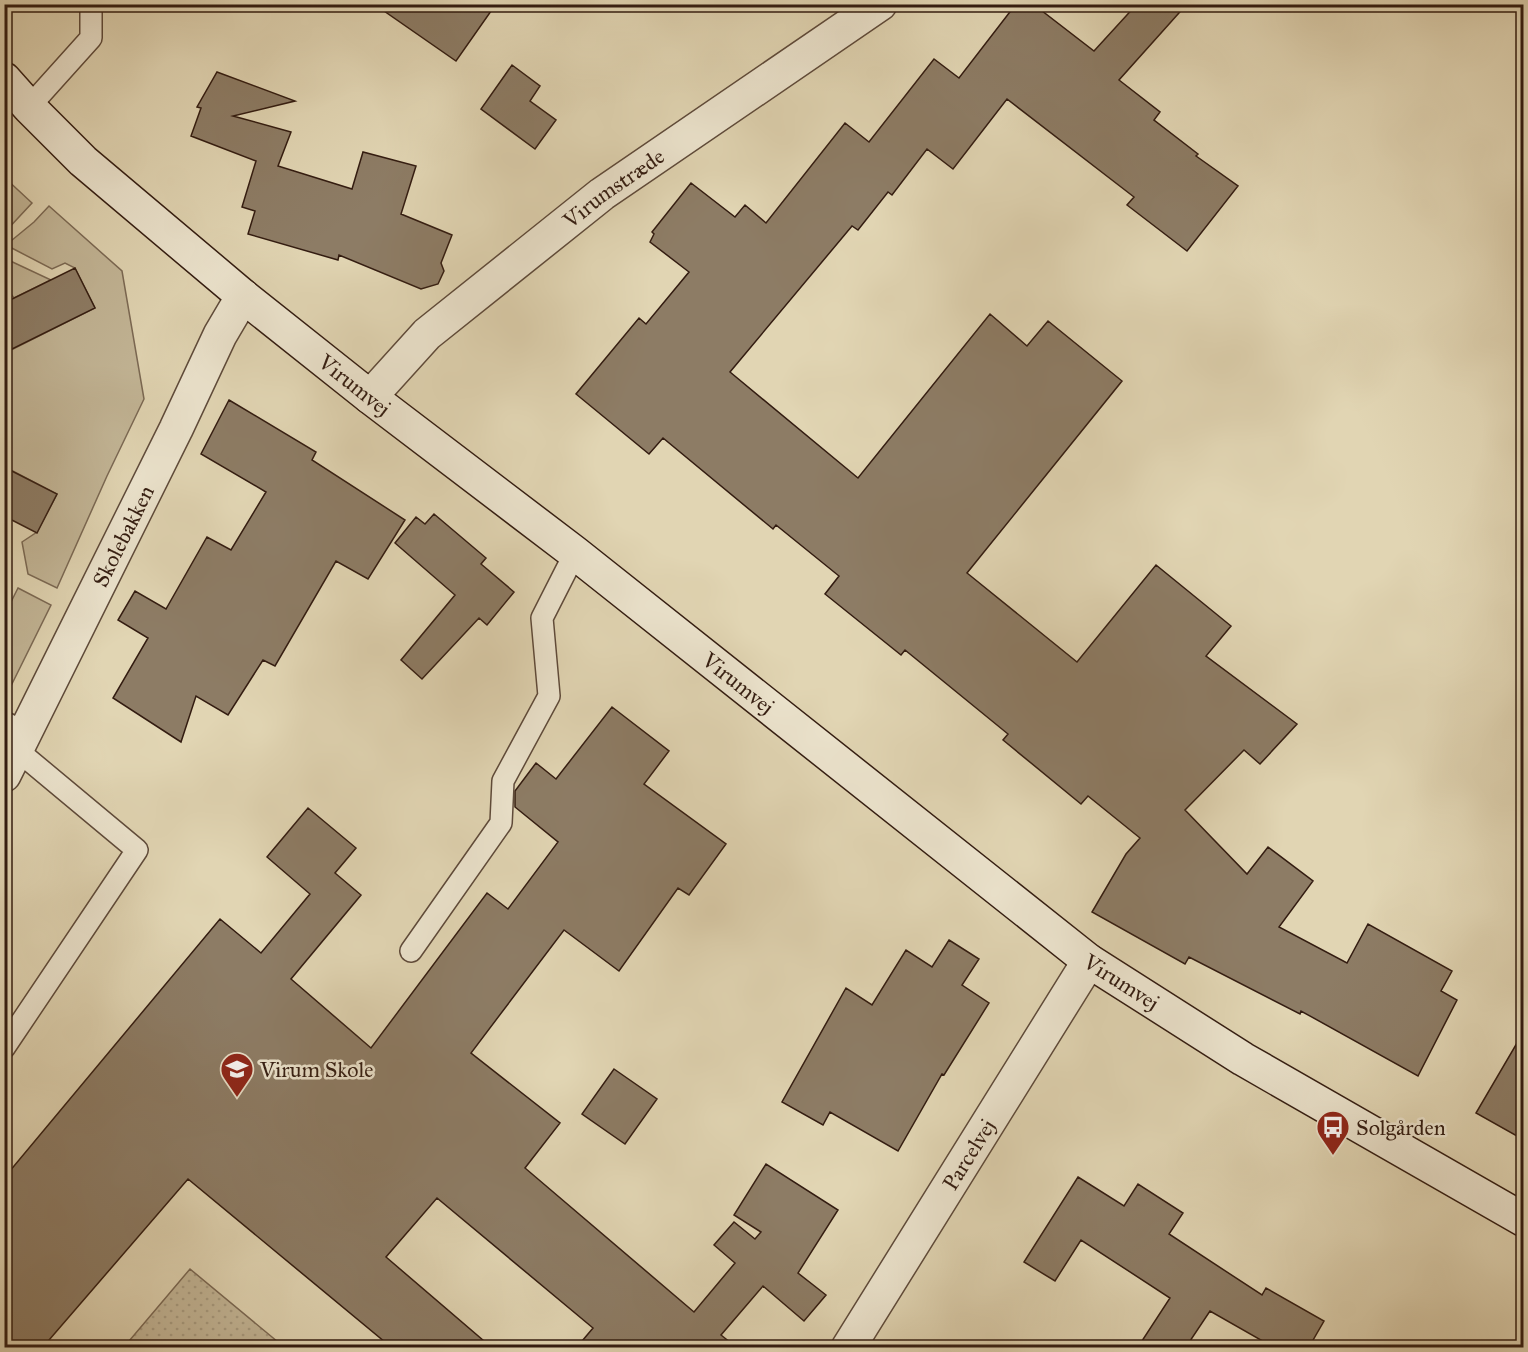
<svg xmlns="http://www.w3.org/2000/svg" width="1528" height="1352" font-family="'IM FELL Great Primer',serif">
  <defs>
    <pattern id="park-dots" width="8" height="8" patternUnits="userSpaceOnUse" patternTransform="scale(1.5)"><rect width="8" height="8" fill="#c3b697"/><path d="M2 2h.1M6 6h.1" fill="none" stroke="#a89c81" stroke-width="1.8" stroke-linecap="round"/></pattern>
  </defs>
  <rect width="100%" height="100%" fill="#e1d5b3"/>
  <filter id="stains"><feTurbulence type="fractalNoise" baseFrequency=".00333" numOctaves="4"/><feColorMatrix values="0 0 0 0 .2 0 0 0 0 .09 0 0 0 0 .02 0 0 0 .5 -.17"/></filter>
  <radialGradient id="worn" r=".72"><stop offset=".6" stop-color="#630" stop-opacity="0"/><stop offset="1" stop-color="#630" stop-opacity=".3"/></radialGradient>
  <path fill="#c3b697" stroke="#7b6954" stroke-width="1.5" d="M4,177L32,203L5,232H4Z
    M49,206L122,271L144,399L107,476L57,588L28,574L22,542L37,532L57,494L5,467V353L95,308L75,268L65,263L52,269L6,245L34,222Z
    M4,258L51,280L14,298L5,286Z
    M18,588L51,605L5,698V614Z"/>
  <path fill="url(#park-dots)" stroke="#7b6954" stroke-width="1.5" d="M190,1269L284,1347H124Z"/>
  <path fill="#8d7c65" stroke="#331c11" stroke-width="1.5" d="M374,4H496L456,61Z
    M1016,4H1033L1094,51L1137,4H1187L1119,80L1160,112L1154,120L1198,154L1196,156L1238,186L1187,251L1127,205L1134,197L1007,99L953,169L927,149L892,195L888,192L858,230L852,226L730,372L858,478L990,314L1027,346L1048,321L1122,381L967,573L1077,662L1156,565L1231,626L1206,656L1297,724L1260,764L1244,750L1185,810L1247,874L1268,847L1313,881L1279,927L1347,963L1368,924L1452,971L1441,991L1457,1000L1418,1076L1301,1011L1300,1014L1189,957L1185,964L1092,912L1126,854L1140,838L1088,796L1081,804L1003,740L1008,734L905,650L901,655L825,594L839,576L776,525L773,529L663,438L649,454L576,394L639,318L646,324L689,272L650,242L654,234L652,232L691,183L735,217L745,205L766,223L845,123L869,142L934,59L959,78Z
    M512,65L540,86L530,101L556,120L535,149L481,109Z
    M217,72L295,101L233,116L291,132L278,166L352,189L363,152L416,166L401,214L452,235L441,263L444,271L438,284L421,289L339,255L338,260L248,234L255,211L242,207L256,161L191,136L201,108L197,107Z
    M75,268L95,308L4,353V303Z
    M229,400L316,452L312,460L405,520L368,579L336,561L275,666L263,660L228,715L196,696L181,742L113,698L148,638L118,620L135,591L166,609L207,537L231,550L266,492L201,454Z
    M4,467L57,494L37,533L4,516Z
    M434,514L486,558L481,564L514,592L487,625L479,618L422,679L401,660L455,595L395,543L416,517L425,524Z
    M612,707L669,751L644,784L726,844L689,895L678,888L619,971L564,930L471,1053L560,1123L525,1168L694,1312L735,1263L714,1245L734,1222L755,1239L761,1232L734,1215L766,1164L838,1210L798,1273L826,1295L804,1321L763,1286L721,1335L736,1347H577L593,1328L437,1198L386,1257L491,1347H391L188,1179L43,1347H4V1178L220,919L261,953L310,894L267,857L308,808L356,848L335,873L361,895L291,979L371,1048L487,893L508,909L558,842L515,807V791L536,763L556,779Z
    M949,940L979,959L962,985L989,1003L944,1075L942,1074L898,1151L830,1112L823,1125L782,1102L846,988L872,1005L906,950L932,967Z
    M1524,1031V1140L1476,1113Z
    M614,1069L657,1099L625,1144L582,1114Z
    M1078,1177L1124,1206L1138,1184L1183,1213L1169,1234L1262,1295L1266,1288L1324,1321L1309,1347H1273L1210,1311L1186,1347H1138L1170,1298L1081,1240L1055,1281L1024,1262Z"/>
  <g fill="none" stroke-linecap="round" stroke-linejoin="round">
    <defs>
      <path id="lane" d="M29,107L91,38V4
        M4,722L25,733
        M411,951L501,823L503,781L549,696L542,618L575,553
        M4,1048L137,850L17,750"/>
      <g id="street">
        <path id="s1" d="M370,397L427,334L602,194L880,4"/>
        <path id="s2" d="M4,775L176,429L220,335L243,296"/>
        <path id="s3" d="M848,1348L1089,961"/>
      </g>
      <g id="secondary">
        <path id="s4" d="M4,79L29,107L83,161L243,296L370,397L575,553L1089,961L1243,1059L1524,1220"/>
      </g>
    </defs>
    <use href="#lane" stroke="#5e4a3a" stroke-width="24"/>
    <use href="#street" stroke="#5e4a3a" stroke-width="36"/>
    <use href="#secondary" stroke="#331c11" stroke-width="36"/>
    <use href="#lane" stroke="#ece4ce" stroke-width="21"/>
    <use href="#street" stroke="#ece4ce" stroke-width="33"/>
    <use href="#secondary" stroke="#ece4ce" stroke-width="33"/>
  </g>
  <defs>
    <symbol id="school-pin" viewBox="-11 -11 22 30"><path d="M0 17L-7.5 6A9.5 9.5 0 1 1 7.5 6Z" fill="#8f2418" stroke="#ece4ce"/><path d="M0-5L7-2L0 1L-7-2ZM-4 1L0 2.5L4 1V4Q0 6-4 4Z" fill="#fff"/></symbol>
    <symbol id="bus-pin" viewBox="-11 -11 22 30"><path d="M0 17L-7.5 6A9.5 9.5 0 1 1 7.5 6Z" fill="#8f2418" stroke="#ece4ce"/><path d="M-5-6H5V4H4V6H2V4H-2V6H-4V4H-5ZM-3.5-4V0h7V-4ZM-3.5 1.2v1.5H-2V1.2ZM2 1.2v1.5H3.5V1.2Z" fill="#fff"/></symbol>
  </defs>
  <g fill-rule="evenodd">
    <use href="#school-pin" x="218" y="1050" width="38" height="52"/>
    <use href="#bus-pin" x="1314" y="1108" width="38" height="52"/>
  </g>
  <g text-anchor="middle" stroke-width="5" stroke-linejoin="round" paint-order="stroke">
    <g font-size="22" fill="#331c11" stroke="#ece4ce">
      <text dy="8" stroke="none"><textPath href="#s1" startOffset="322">Virumstræde</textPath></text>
      <text dy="8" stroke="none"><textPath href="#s4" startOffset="466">Virumvej</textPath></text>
      <text dy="8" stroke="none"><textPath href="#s2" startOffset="267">Skolebakken</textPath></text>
      <text dy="8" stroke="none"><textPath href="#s4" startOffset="952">Virumvej</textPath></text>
      <text dy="8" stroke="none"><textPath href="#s4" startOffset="1438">Virumvej</textPath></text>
      <text dy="8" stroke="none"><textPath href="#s3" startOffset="228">Parcelvej</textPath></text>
    </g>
    <g font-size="22" fill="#331c11" stroke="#ece4ce" text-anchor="start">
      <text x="260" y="1077">Virum Skole</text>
      <text x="1356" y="1135">Solgården</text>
    </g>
  </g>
  <rect width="1528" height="1352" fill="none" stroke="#e1d5b3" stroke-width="24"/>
  <rect x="6" y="6" width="1516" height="1340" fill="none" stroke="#331c11" stroke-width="3"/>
  <rect x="12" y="12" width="1504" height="1328" fill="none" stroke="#331c11" stroke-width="1.5"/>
  <rect width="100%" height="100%" filter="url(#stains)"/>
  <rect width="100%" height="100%" fill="url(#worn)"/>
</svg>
